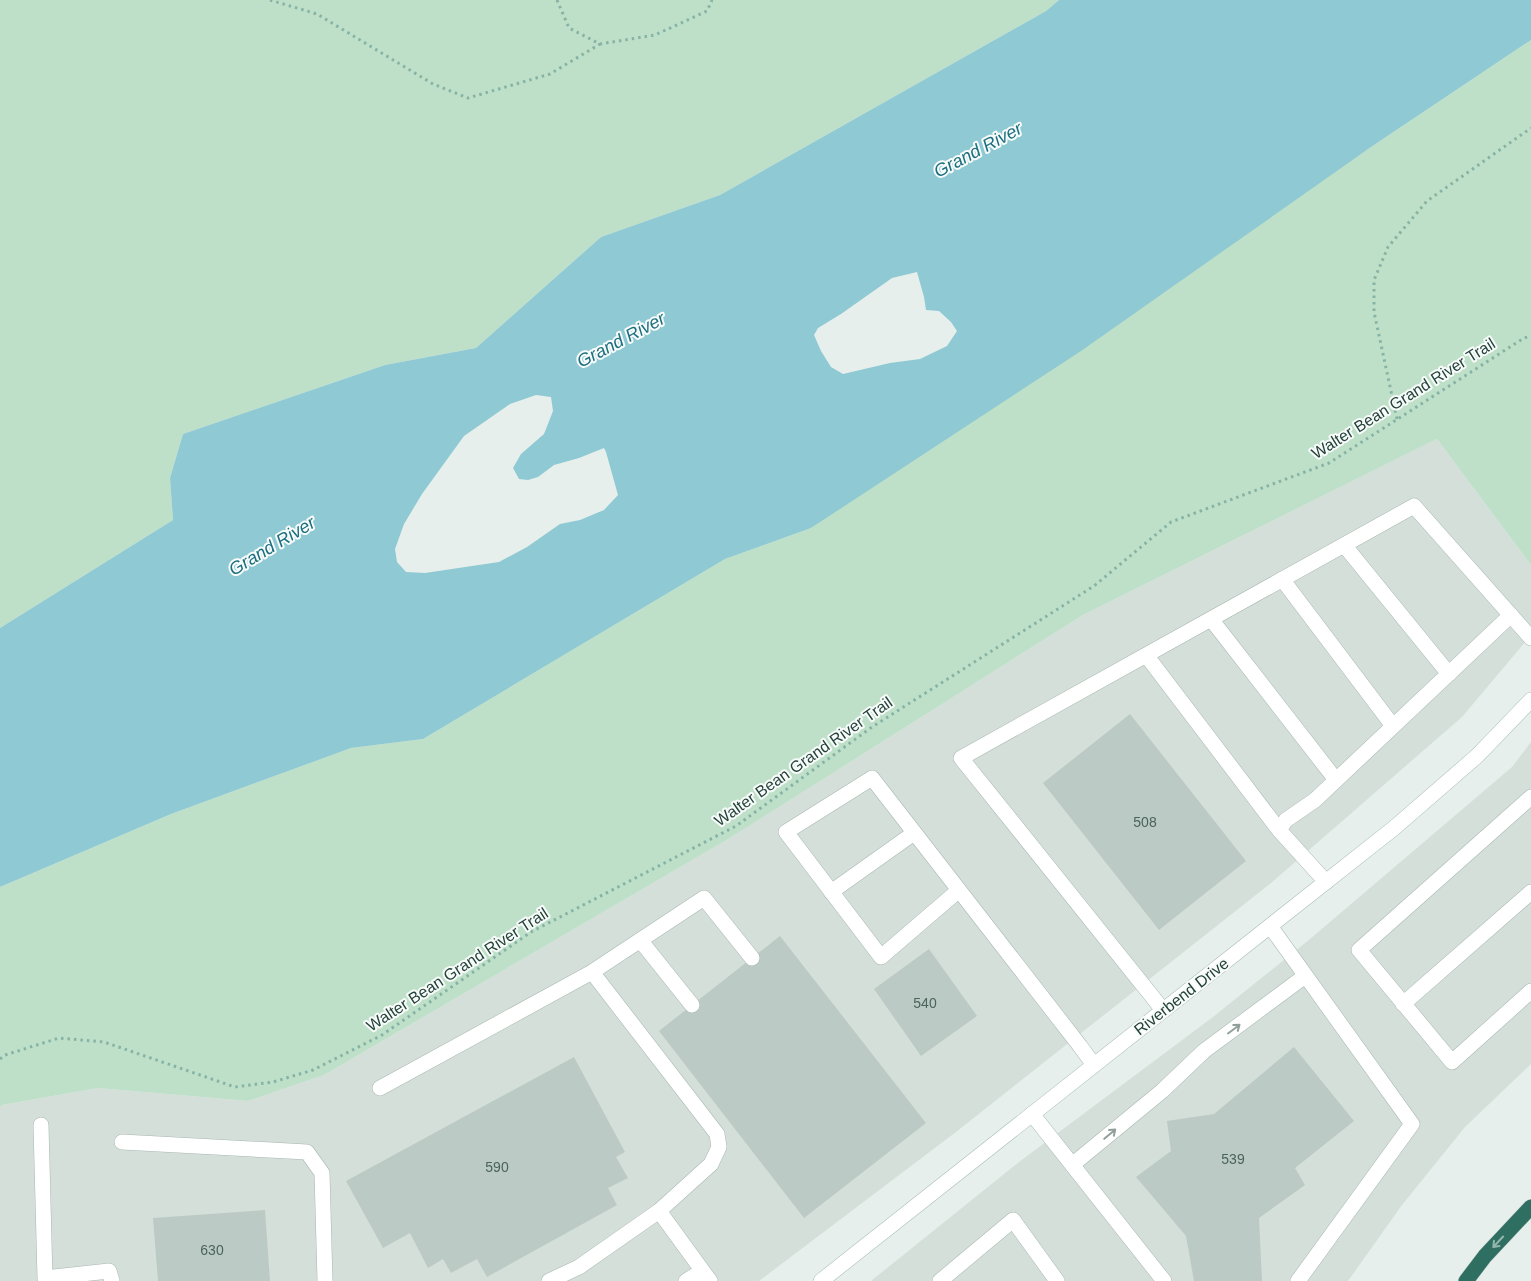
<svg xmlns="http://www.w3.org/2000/svg" width="1531" height="1281" font-family="Helvetica,sans-serif">
  <rect width="100%" height="100%" fill="#e6efeb"/>
  <path fill="#d4dfda" d="M1437,439L1531,565V635L1462,717L1271,883L956,1132L759,1281H0V1107L2,1105L98,1088L248,1101L324,1075L730,838L1083,615Z
    M1531,742V1064L1465,1127L1402,1205L1348,1281H871L1019,1162L1213,1017L1310,939L1512,767Z"/>
  <path fill="#bfe0c8" d="M0,0H1059L1046,11L720,195L601,237L476,348L385,365L183,434L170,478L173,520L0,628Z
    M1531,40V565L1437,439L1083,615L730,838L324,1075L248,1101L98,1088L2,1105L0,1107V887L171,814L351,748L423,739L725,559L811,528L1371,147Z"/>
  <path fill="#8ec9d4" fill-rule="evenodd" d="M1059,0H1531V40L1371,147L1081,351L811,528L725,559L423,739L351,748L171,814L0,887V628L173,520L170,478L183,434L385,365L476,348L601,237L720,195L1046,11ZM917,272L924,297L926,310L939,311L951,322L957,331L947,346L920,359L890,363L843,374L831,367L821,351L814,335L818,328L841,314L892,278ZM536,395L551,397L553,411L544,434L521,454L513,468L519,479L528,480L538,477L554,465L579,458L604,448L606,452L618,495L604,510L580,520L560,524L527,547L499,562L425,573L406,572L397,562L395,549L404,524L422,494L464,436L510,404Z"/>
  <path fill="#bbcac4" d="M1130,714L1246,861L1159,930L1043,783Z
    M780,936L926,1123L804,1218L659,1031Z
    M929,949L977,1016L921,1056L874,989Z
    M1294,1047L1354,1121L1295,1168L1305,1185L1259,1218L1262,1281H1194L1186,1236L1136,1177L1171,1151L1167,1121L1214,1114Z
    M574,1057L625,1152L616,1157L628,1178L608,1188L617,1205L487,1277L477,1259L451,1273L443,1259L428,1268L410,1233L383,1248L346,1181Z
    M265,1210L270,1281H158L153,1218Z"/>
  <g fill="none" stroke-linecap="round" stroke-linejoin="round">
    <defs>
      <path id="lane" d="M1344,545L1449,674
        M1282,579L1393,726
        M1211,619L1336,780
        M1146,655L1279,830L1326,882
        M1531,797L1359,950L1452,1062L1531,991
        M1279,830L1286,820L1315,800L1511,615
        M959,890L881,957L786,832L872,778L1080,1046L1094,1065
        M831,892L914,833
        M1270,926L1412,1124L1298,1281
        M640,940L692,1005
        M1403,1004L1531,892
        M1163,1010L961,758L1414,506L1531,638
        M380,1088L592,972L704,898L752,958
        M1032,1114L1164,1281
        M41,1125L45,1278L109,1271L112,1281
        M122,1142L307,1152L322,1173L325,1281
        M1072,1165L1162,1091L1204,1051L1305,976
        M659,1211L710,1281
        M549,1281L579,1267L659,1211L711,1164L719,1147L717,1134L592,972
        M686,1281L702,1271
        M940,1281L1013,1220L1057,1281"/>
      <path id="secondary" d="M821,1281L1394,828L1477,756L1531,700"/>
      <path id="highway" d="M1466,1281L1485,1256L1531,1207"/>
    </defs>
    <use href="#lane" stroke="#a8b8b2" stroke-width="16"/>
    <use href="#secondary" stroke="#a4bbb3" stroke-width="16"/>
    <use href="#highway" stroke="#c2cac8" stroke-width="16"/>
    <path stroke="#86b3a5" stroke-width="3" stroke-dasharray="2.5 4" stroke-linecap="butt" d="M270,0L317,14L433,84L468,98L550,74L600,44
      M557,0L569,28L600,44L655,35L707,11L712,0
      M1397,419L1374,312V280L1388,247L1427,201L1531,128
      M0,1059L5,1055L59,1038L104,1042L235,1087L273,1082L313,1070L382,1035L531,932L736,826L872,727L1094,586L1171,522L1329,463L1524,338L1531,336"/>
    <use href="#lane" stroke="#fff" stroke-width="15"/>
    <use href="#secondary" stroke="#fff" stroke-width="15"/>
    <use href="#highway" stroke="#2f6f62" stroke-width="15"/>
  </g>
  <defs><path id="oneway-shaft" d="M-6 0H5M1.5-3L5.5 0L1.5 3" fill="none" stroke-width="1.6" stroke-linecap="round" stroke-linejoin="round" transform="scale(1.25)"/></defs>
  <g stroke="#92a09c">
    <use href="#oneway-shaft" transform="translate(1234 1029) rotate(-37)"/>
    <use href="#oneway-shaft" transform="translate(1110 1134) rotate(-40)"/>
  </g>
  <use stroke="#93b5ae" href="#oneway-shaft" transform="translate(1498 1242) rotate(133)"/>
  <g text-anchor="middle" stroke-width="4" stroke-linejoin="round" paint-order="stroke">
    <g font-size="14" fill="#4a645c">
      <text x="1145" y="827">508</text>
      <text x="925" y="1008">540</text>
      <text x="1233" y="1164">539</text>
      <text x="497" y="1172">590</text>
      <text x="212" y="1255">630</text>
    </g>
    <g font-size="16" fill="#24423a" stroke="#f7fbf9">
      <text transform="translate(1403 398) rotate(-32)" y="6">Walter Bean Grand River Trail</text>
      <text transform="translate(803 761) rotate(-35)" y="6">Walter Bean Grand River Trail</text>
      <text transform="translate(457 969) rotate(-33)" y="6">Walter Bean Grand River Trail</text>
      <text transform="translate(1181 996) rotate(-38)" y="6">Riverbend Drive</text>
    </g>
    <g font-size="18" font-style="italic" fill="#1c6f80" stroke="#f7fbf9">
      <text transform="translate(978 150) rotate(-28)" y="6">Grand River</text>
      <text transform="translate(621 340) rotate(-28)" y="6">Grand River</text>
      <text transform="translate(272 546) rotate(-31)" y="6">Grand River</text>
    </g>
  </g>
</svg>
